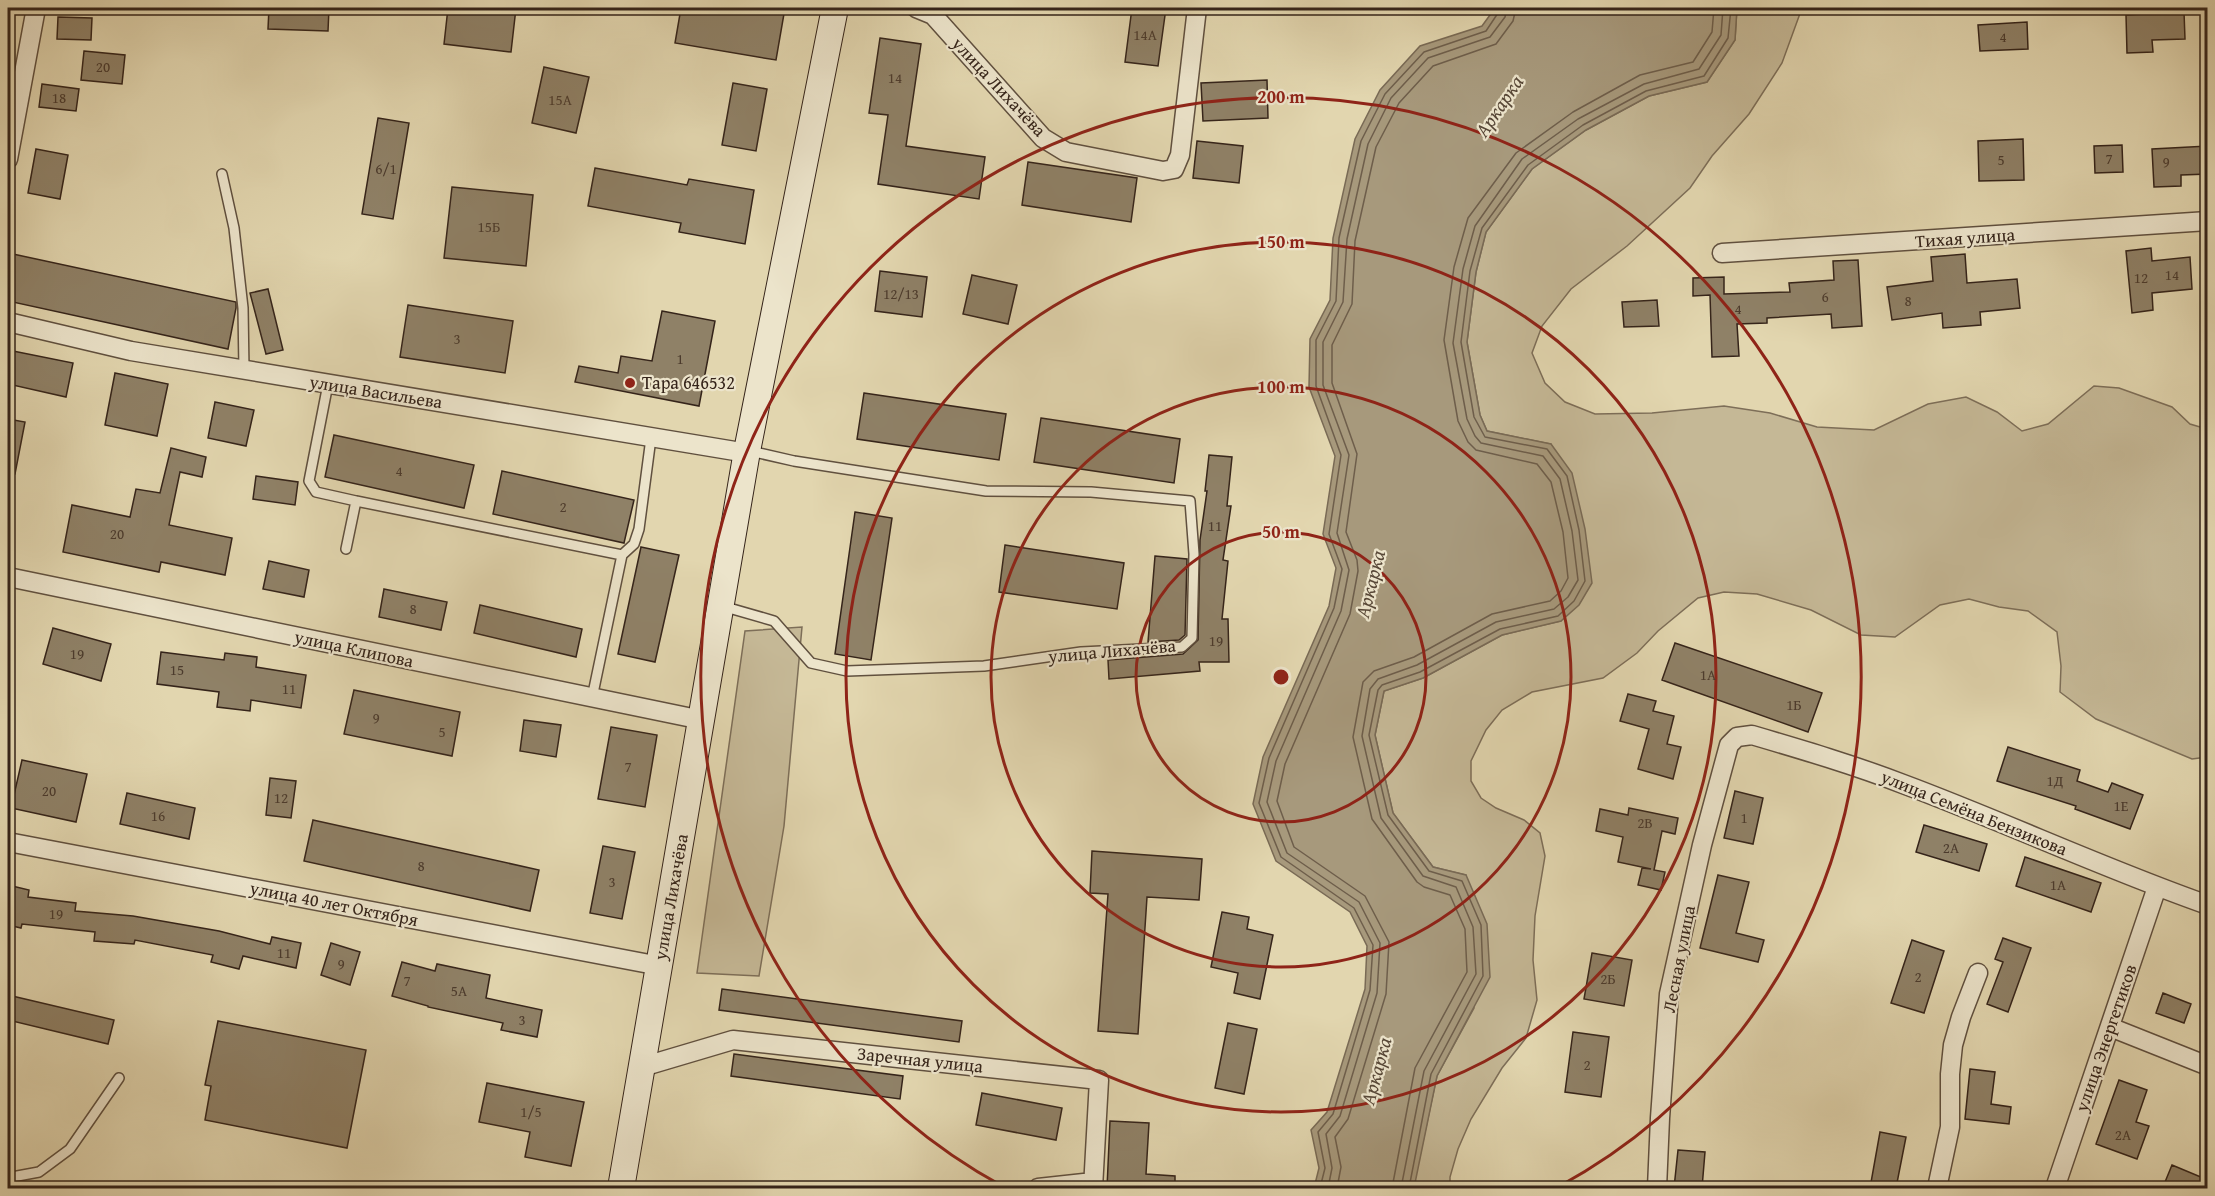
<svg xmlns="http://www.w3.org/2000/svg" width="2215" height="1196" font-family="'Gentium Book Plus',serif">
  <rect width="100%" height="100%" fill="#e2d6af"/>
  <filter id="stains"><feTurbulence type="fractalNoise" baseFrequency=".00333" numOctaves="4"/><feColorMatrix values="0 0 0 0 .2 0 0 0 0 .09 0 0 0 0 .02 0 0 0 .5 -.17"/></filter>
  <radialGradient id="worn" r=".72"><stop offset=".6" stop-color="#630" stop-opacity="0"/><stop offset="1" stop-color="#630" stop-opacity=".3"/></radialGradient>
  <path fill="#c5b896" stroke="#7d6e58" stroke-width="1.5" d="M1737,8H1802L1782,63L1749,114L1712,156L1690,188L1627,246L1571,289L1542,326L1532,353L1545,383L1565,402L1595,414L1652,413L1724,406L1770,413L1817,427L1874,430L1928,404L1966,397L1997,412L2022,431L2048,424L2094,386L2119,388L2172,407L2190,424L2207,429V757L2192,759L2096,719L2060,692L2061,666L2057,632L2028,611L1999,607L1969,599L1940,605L1895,637L1861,635L1811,610L1757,594L1724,592L1698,598L1658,631L1637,653L1603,678L1532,692L1502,710L1486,730L1471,761V781L1481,798L1496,808L1524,820L1540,833L1545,856L1535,916L1533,960L1537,1000L1526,1038L1502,1068L1471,1119L1458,1149L1450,1177V1188H1413L1437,1076L1474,1008L1466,875L1433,867L1393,813L1375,735L1384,691L1423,678L1502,635L1561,621L1551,444L1487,431L1480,415L1467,342L1476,272L1486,232L1532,169L1586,130L1649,96L1707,82L1735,40Z
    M802,627L784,826L759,976L697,973L745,631Z"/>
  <path fill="#a7997c" stroke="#796a55" stroke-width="1.5" d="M1495,8H1737L1735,40L1707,82L1649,96L1586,130L1532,169L1486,232L1476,272L1467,342L1480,415L1487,431L1551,444L1572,473L1585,529L1592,583L1579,605L1561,621L1502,635L1423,678L1384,691L1375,735L1393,813L1433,867L1466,875L1487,924L1490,977L1437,1076L1414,1188H1314L1319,1168L1311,1130L1327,1112L1365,989L1367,946L1350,912L1276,861L1253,804L1263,757L1329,606L1336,568L1323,534L1335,456L1309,387L1310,339L1330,300L1333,238L1355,139L1380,90L1420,46L1482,26Z"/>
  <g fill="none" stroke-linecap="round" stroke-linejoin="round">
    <path stroke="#6e5e4b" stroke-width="1.5" d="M1320,1188L1325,1168L1318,1132L1333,1114L1370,990L1373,945L1354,908L1281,857L1259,803L1269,758L1334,608L1342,569L1329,534L1341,455L1316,386V340L1336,301L1339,238L1361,141L1385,94L1424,52L1486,31L1498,13L1499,8
      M1328,1188L1332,1168L1326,1134L1340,1116L1377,993L1380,943L1359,902L1287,853L1267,802L1276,761L1341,611L1349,570L1337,533L1349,455L1323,385V342L1343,302L1347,239L1368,144L1391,98L1428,58L1490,37L1505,17L1507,8
      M1337,1188L1341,1167L1335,1137L1348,1119L1386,994L1389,942L1365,896L1294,847L1277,801L1285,764L1350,614L1358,571L1357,560L1346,532L1357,454L1332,383V345L1352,304L1355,241L1376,147L1399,103L1433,66L1496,44L1513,21L1516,8
      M1392,1188L1415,1068L1467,972L1465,929L1450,895L1424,887L1417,882L1372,819L1353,737L1363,682L1374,671L1414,657L1492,614L1550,601L1561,591L1568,578L1563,532L1551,482L1537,464L1476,450L1468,442L1458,421L1444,340L1454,267L1468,218L1516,153L1573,112L1640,75L1693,62L1712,32L1714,8
      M1401,1188L1424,1071L1476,974L1473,927L1456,887L1423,876L1381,818L1362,736L1370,689L1378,679L1417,665L1496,622L1554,609L1568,597L1578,580L1572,531L1560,479L1543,456L1481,443L1475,436L1467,419L1453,343L1463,269L1475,226L1522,159L1578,119L1644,84L1699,69L1721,35L1723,8
      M1409,1188L1431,1074L1483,976L1481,925L1462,881L1429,871L1388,815L1369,735L1378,690L1382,685L1420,672L1500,629L1558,616L1574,601L1585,581L1579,530L1567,476L1547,449L1485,437L1474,417L1461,342L1470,271L1482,228L1528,165L1583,125L1646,91L1704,76L1728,38L1731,8"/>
  </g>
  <path fill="#8f8167" stroke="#35241a" stroke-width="1.5" d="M269,8H329L328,31L268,29Z
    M448,8H516L511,52L444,44Z
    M681,8H785L776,60L675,43Z
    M1132,8H1166L1158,66L1125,62Z
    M2184,12L2185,39L2152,40L2153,52L2127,53L2126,15Z
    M58,17L92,18L91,40L57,39Z
    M2027,22L2028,49L1980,51L1978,25Z
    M880,38L921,44L906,146L985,157L979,199L878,184L888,115L869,113Z
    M84,51L125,55L122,84L81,80Z
    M544,67L589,77L576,133L532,123Z
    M1267,80L1268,118L1203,121L1201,83Z
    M733,83L767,89L756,151L722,145Z
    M42,84L79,89L76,111L39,107Z
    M378,118L409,123L393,219L362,214Z
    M2023,139L2024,180L1979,181L1978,141Z
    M1197,141L1243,146L1239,183L1193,178Z
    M2122,145L2123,172L2095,173L2094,146Z
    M2208,146V174L2181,175V186L2154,187L2152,149Z
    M36,149L68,155L60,199L28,193Z
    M1028,162L1137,178L1131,222L1022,205Z
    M595,168L687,185L689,179L754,190L745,244L679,232L681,223L588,206Z
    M452,187L533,195L526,266L444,258Z
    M2151,248L2152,261L2190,257L2192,289L2152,293L2153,310L2132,313L2126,251Z
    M13,254L236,302V308L228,349L8,301V278Z
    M1965,254L1967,283L2017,279L2020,308L1980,312L1981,325L1943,328L1942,313L1892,320L1887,287L1933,281L1931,257Z
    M1858,260L1862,326L1832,328L1831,314L1767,318V323L1737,324L1739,356L1712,357L1710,295L1693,296V278L1724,277V294L1790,292L1789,283L1834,280L1833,261Z
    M880,271L927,277L922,317L875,311Z
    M972,275L1017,285L1008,324L963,314Z
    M268,289L283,350L266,354L250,293Z
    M1657,300L1659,326L1624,327L1622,302Z
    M408,305L513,321L505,373L400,357Z
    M662,311L715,321L699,406L575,382L579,366L618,373L621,356L652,361Z
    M8,350L73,363L66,397L8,384Z
    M115,373L168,384L157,436L105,425Z
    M864,393L1006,414L999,460L857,439Z
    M215,402L254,410L246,446L208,438Z
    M1041,418L1180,439L1174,483L1034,462Z
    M8,419L25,422L15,474L8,473Z
    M334,435L474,465L464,508L325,477Z
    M171,448L206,457L202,477L180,472L169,525L232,538L225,575L161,562L159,572L63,552L72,505L130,517L136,489L160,493Z
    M1209,455L1232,457L1227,506H1231L1223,560L1228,561L1222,619H1228L1229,662H1199L1200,671L1109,679L1108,660L1183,654L1198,640L1200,540L1207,491H1205Z
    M502,471L634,500L624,543L493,514Z
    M256,476L298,482L295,505L253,499Z
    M855,512L892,518L871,660L835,654Z
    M1005,545L1124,563L1117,609L999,592Z
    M641,547L679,555L655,662L618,654Z
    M1155,556L1187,559L1185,635L1179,640L1148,642Z
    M269,561L309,570L304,597L263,589Z
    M384,589L447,602L441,630L379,617Z
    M480,605L582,629L576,657L474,633Z
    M53,628L111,644L101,681L43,664Z
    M1675,643L1822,693L1808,732L1662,680Z
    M161,652L224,660L225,653L257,657L256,667L306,675L301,708L251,700L250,711L217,707L219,692L157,684Z
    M354,690L460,712L452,756L344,734Z
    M1628,694L1656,701L1653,711L1674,716L1667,744L1681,747L1673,779L1638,769L1649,729L1620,721Z
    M524,720L561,725L556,757L520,751Z
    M611,727L657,735L645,807L598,799Z
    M2008,747L2080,770L2077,781L2108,792L2112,783L2143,795L2130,829L2075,809L2076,806L1997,781Z
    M22,760L87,774L76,822L11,808Z
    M270,778L296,781L291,818L266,815Z
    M1735,791L1763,798L1753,844L1724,838Z
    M127,793L195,808L189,839L120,824Z
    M1629,808L1678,818L1675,834L1662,831L1654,870L1665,872L1661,890L1638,885L1642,868L1651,869L1618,862L1623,837L1596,831L1600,809L1628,815Z
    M313,820L539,870L530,911L304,861Z
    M1924,825L1987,844L1979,871L1916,852Z
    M603,846L635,852L622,919L590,913Z
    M1092,851L1202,859L1199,900L1147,897L1138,1034L1098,1031L1108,894L1090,893Z
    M2025,857L2101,883L2091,912L2016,886Z
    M1718,875L1749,882L1736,933L1764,940L1758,962L1700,948Z
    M8,885L29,890L28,897L76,903L75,911L133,916L219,931L270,944L272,937L301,943L296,968L243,956L239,969L211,962L213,955L135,940L134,944L94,941L95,932L22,924L21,928L8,925Z
    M1222,912L1249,917L1247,929L1273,935L1260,999L1234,993L1238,973L1211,967Z
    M2003,938L2031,948L2008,1012L1987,1004L2003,962L1995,959Z
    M1912,940L1944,951L1924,1013L1891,1003Z
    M331,943L360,952L350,985L321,975Z
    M1592,953L1632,960L1624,1006L1584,999Z
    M402,962L435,971L437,964L490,975L486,998L542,1010L537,1037L501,1030L503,1023L428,1007V1006L392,996Z
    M722,989L962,1021L959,1042L719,1010Z
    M2163,993L2191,1004L2184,1023L2156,1013Z
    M8,995L114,1020L108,1044L8,1020Z
    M218,1021L366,1050L347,1148L205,1120L211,1086L205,1085Z
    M1228,1023L1257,1029L1244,1094L1215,1088Z
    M1573,1032L1609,1037L1601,1097L1565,1092Z
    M734,1054L903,1076L900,1099L731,1076Z
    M1970,1069L1995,1072L1991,1104L2011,1107L2009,1124L1965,1119Z
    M2119,1080L2147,1090L2136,1122L2149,1126L2137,1159L2096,1144Z
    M487,1083L584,1102L571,1166L525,1157L530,1132L479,1122Z
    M982,1093L1062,1108L1056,1140L976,1125Z
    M1110,1121L1149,1123L1146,1174L1175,1176V1188H1107Z
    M1880,1132L1906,1137L1896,1188H1870Z
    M1678,1150L1705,1152L1702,1188H1674Z
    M2172,1165L2208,1180V1188H2181L2165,1182Z"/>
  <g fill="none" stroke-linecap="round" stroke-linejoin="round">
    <defs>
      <path id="lane" d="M222,174L234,228L243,308L244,370
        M328,384L309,481L316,492L356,501
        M346,549L356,501L622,555L634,544L639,529L651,438
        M722,606L774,621L811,663L847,671L984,666L1081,652L1182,647L1192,638L1194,554L1190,501L1091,492L986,491L794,461L750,451
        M592,698L622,555
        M8,1176L12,1177L39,1172L70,1149L119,1078"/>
      <path id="street" d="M916,8L933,15L1043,138L1066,152L1163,171L1174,169L1180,155L1197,8
        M8,159L36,8
        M1722,253L2208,221
        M8,322L131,351L747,453
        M8,577L702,720
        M8,842L660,966
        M2110,1027L2208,1066
        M642,1067L733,1040L1099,1080L1093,1188
        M1038,1188L1093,1182
        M1657,1188L1660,1118L1669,994L1702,845L1729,745L1737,737L1752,735C1803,750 1854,765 1903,784C2005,822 2105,869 2208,905
        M1937,1188L1950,1127V1074L1953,1045L1961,1017L1978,973
        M2055,1188L2157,887"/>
      <path id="secondary" d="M621,1188L747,451L835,8"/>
    </defs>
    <use href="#lane" stroke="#60503f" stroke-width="12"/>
    <use href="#street" stroke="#60503f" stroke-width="21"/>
    <use href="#secondary" stroke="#35241a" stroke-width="28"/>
    <use href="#lane" stroke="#ece4cb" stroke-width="9"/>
    <use href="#street" stroke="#ece4cb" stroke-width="18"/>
    <use href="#secondary" stroke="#ece4cb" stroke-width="26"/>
  </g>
  <g fill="none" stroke="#8f2418" stroke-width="3">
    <circle cx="1281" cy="677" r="145"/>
    <circle cx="1281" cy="677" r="290"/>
    <circle cx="1281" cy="677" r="435"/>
    <path d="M1004 1187A580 580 0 1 1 1558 1187"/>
  </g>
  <circle fill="#8f2418" stroke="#ece4cb" stroke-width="2" cx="630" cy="383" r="6"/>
  <g text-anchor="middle" stroke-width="4.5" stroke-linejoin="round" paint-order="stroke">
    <g font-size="15" fill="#4c3b2d">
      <text x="1145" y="40">14А</text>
      <text x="2003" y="42">4</text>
      <text x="103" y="72">20</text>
      <text x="895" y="83">14</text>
      <text x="59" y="103">18</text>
      <text x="560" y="105">15А</text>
      <text x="2109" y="164">7</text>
      <text x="2001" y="165">5</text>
      <text x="2166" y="167">9</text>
      <text x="386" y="174">6/1</text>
      <text x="489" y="232">15Б</text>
      <text x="2172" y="280">14</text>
      <text x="2141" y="283">12</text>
      <text x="901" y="299">12/13</text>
      <text x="1825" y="302">6</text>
      <text x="1908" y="306">8</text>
      <text x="1738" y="314">4</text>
      <text x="457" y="344">3</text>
      <text x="680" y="364">1</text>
      <text x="399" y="476">4</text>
      <text x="563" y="512">2</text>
      <text x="1215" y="531">11</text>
      <text x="117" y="539">20</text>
      <text x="413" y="614">8</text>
      <text x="1216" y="646">19</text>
      <text x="77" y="659">19</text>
      <text x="177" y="675">15</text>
      <text x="1708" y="680">1А</text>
      <text x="289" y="694">11</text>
      <text x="1794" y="710">1Б</text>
      <text x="376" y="723">9</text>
      <text x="442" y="737">5</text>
      <text x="628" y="772">7</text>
      <text x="2055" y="786">1Д</text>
      <text x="49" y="796">20</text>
      <text x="281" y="803">12</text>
      <text x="2121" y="811">1Е</text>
      <text x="158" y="821">16</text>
      <text x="1744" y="823">1</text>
      <text x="1645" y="828">2В</text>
      <text x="1951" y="853">2А</text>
      <text x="421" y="871">8</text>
      <text x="612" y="887">3</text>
      <text x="2058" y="890">1А</text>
      <text x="56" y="919">19</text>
      <text x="284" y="958">11</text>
      <text x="341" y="969">9</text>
      <text x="1918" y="982">2</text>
      <text x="1608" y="984">2Б</text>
      <text x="407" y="986">7</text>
      <text x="459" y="996">5А</text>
      <text x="522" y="1025">3</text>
      <text x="1587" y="1070">2</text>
      <text x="531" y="1117">1/5</text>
      <text x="2123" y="1140">2А</text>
    </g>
    <g font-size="18" fill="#35241a" stroke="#ece4cb">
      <text transform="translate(999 87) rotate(47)" y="6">улица Лихачёва</text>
      <text transform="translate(1965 238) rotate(-4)" y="6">Тихая улица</text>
      <text transform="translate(376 392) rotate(9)" y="6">улица Васильева</text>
      <text transform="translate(354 649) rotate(12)" y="6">улица Клипова</text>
      <text transform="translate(1112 651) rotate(-5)" y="6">улица Лихачёва</text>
      <text transform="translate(1974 813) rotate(22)" y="6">улица Семёна Бензикова</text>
      <text transform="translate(671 897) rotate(-80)" y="6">улица Лихачёва</text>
      <text transform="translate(334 904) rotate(11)" y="6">улица 40 лет Октября</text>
      <text transform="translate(1679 959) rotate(-79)" y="6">Лесная улица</text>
      <text transform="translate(2106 1038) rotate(-71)" y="6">улица Энергетиков</text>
      <text transform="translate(920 1060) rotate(6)" y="6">Заречная улица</text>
    </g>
    <g font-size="18" fill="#35241a" stroke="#ece4cb" text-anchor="start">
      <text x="642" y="389">Тара 646532</text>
    </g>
    <g font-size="20" font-style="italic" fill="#574737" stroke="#ece4cb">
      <text transform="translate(1499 106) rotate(-56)" y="7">Аркарка</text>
      <text transform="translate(1370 584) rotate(-76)" y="7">Аркарка</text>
      <text transform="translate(1376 1071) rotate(-75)" y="7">Аркарка</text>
    </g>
  </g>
  <circle cx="1281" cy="677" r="9" fill="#8f2418" stroke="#ece4cb" stroke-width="3"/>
  <g font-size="18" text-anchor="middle" font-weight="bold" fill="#8f2418" stroke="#ece4cb" stroke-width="4.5" stroke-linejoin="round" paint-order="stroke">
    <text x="1281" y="103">200 m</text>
    <text x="1281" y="248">150 m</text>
    <text x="1281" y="393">100 m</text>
    <text x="1281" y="538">50 m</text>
  </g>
  <rect width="2215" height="1196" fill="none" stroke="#e2d6af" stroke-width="30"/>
  <rect x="9" y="9" width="2197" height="1178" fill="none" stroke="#35241a" stroke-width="3"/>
  <rect x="15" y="15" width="2185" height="1166" fill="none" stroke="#35241a" stroke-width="1.5"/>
  <rect width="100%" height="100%" filter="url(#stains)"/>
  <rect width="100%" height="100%" fill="url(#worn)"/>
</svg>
